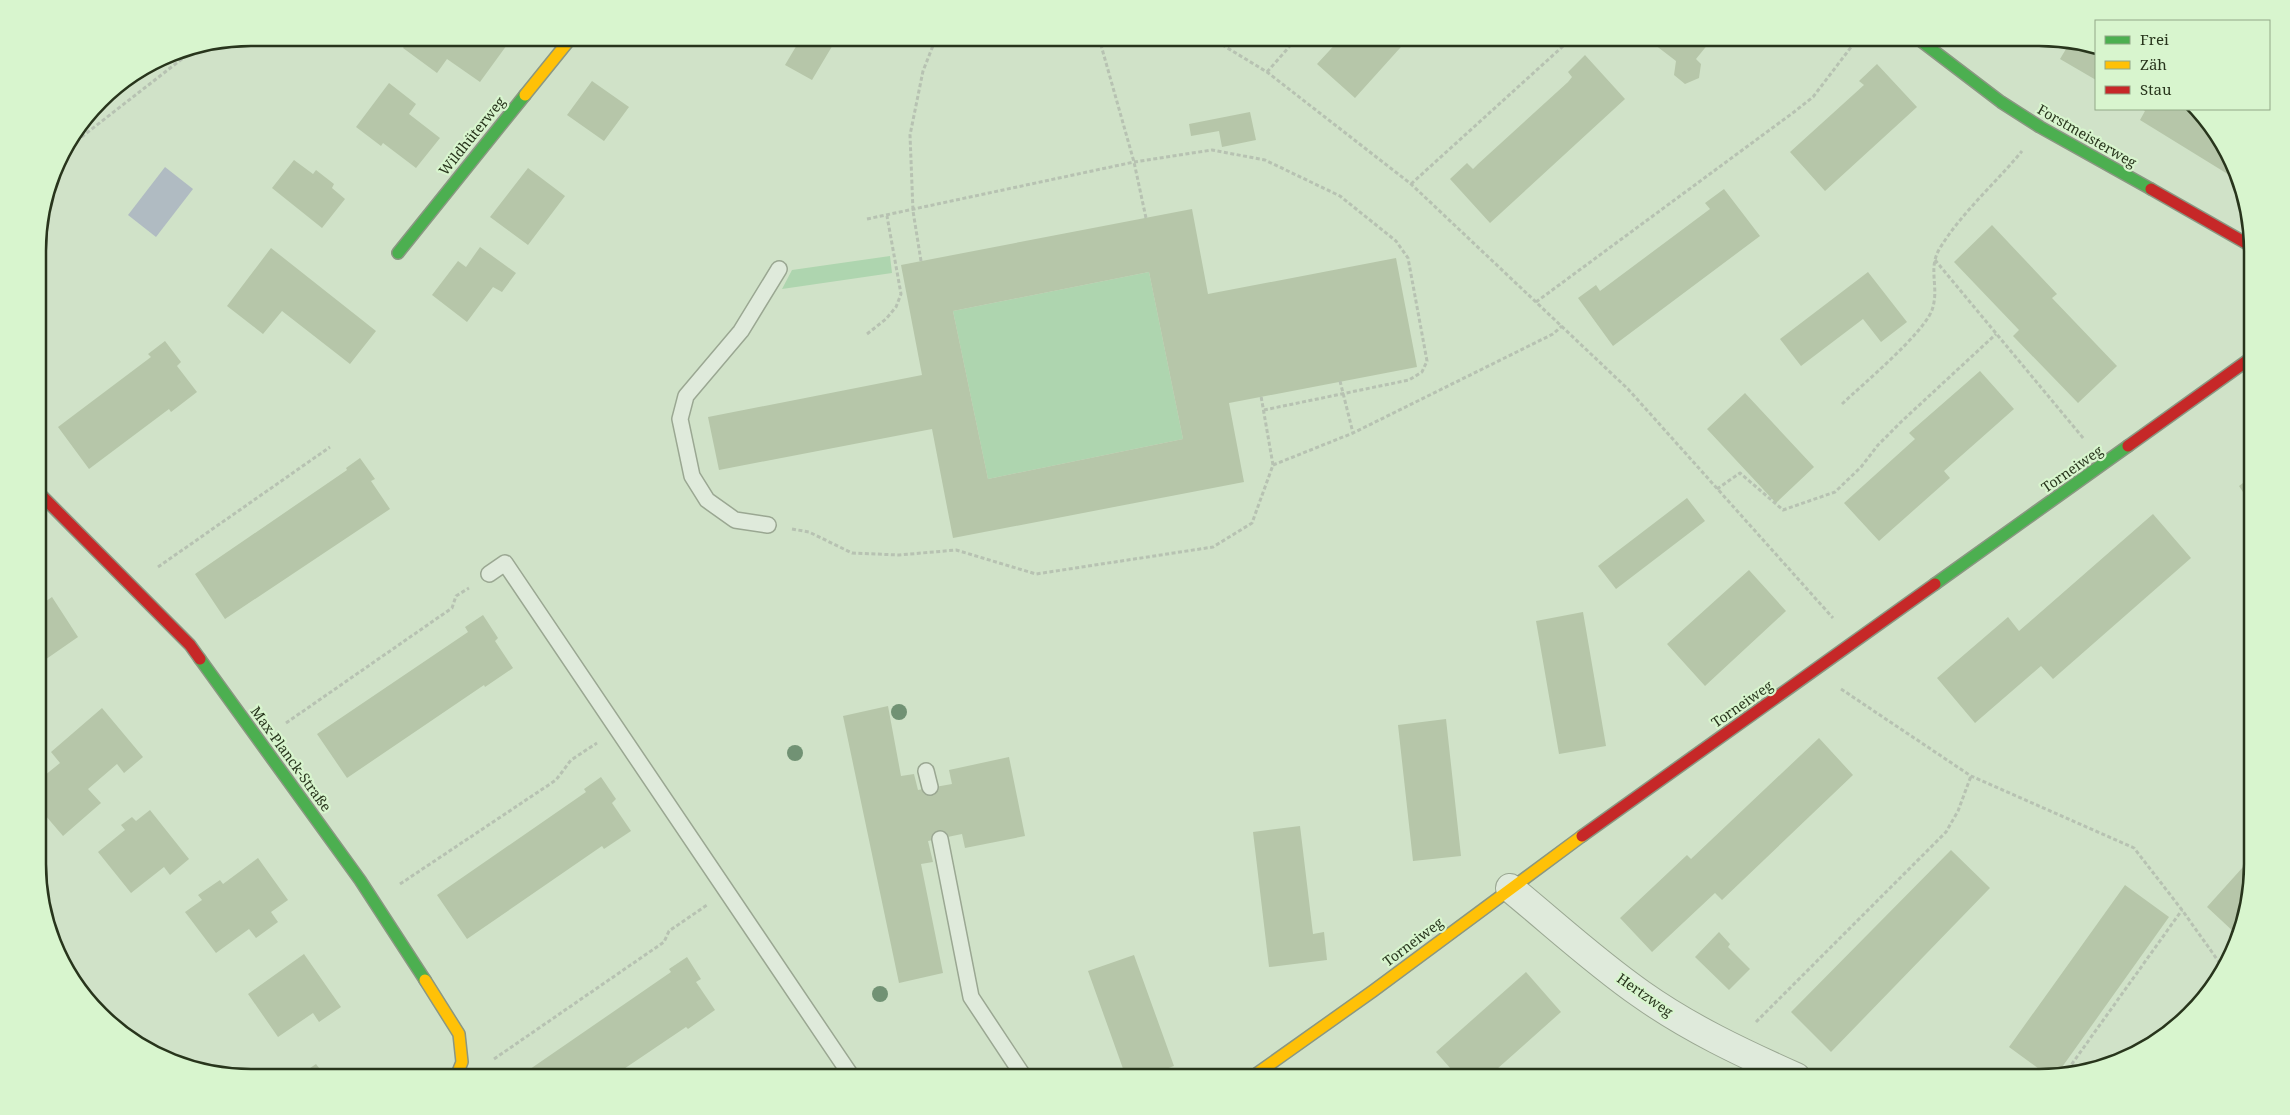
<svg xmlns="http://www.w3.org/2000/svg" width="2290" height="1115" font-family="'Noto Serif',serif">
  <rect width="100%" height="100%" fill="#d0e2c8"/>
  <path fill="#aed5af" d="M890,256L892,273L782,289L792,270Z
    M1149,272L1183,439L988,479L953,311Z"/>
  <path fill="#b0bbc2" d="M165,167L193,189L156,237L128,215Z"/>
  <path fill="#b6c6a9" fill-rule="evenodd" d="M410,38H512L480,82L447,59L437,73L403,48Z
    M662,38H683L678,46Z
    M801,38H837L812,80L785,65Z
    M1341,38H1409L1355,98L1317,64Z
    M1646,38H1713L1696,59L1701,64L1699,78L1685,84L1674,75L1676,61Z
    M2069,44L2096,51V80L2060,59Z
    M1585,55L1625,99L1490,223L1450,179L1467,163L1473,169L1478,164L1568,82L1572,77L1568,72Z
    M1877,64L1917,107L1825,191L1790,152L1864,85L1859,81Z
    M592,81L629,107L604,141L567,115Z
    M389,83L416,104L409,114L440,138L416,168L383,143L381,146L356,127Z
    M2142,109H2193L2209,121L2236,169L2239,181L2140,120L2145,111Z
    M1250,112L1256,140L1222,147L1219,131L1191,136L1189,124Z
    M294,160L313,174L316,170L334,184L332,188L345,199L322,228L272,188Z
    M528,168L565,196L528,245L490,217Z
    M1724,189L1760,236L1613,346L1578,298L1596,285L1600,291L1710,209L1705,203Z
    M1192,209L1208,294L1396,258L1417,367L1229,403L1244,482L953,538L932,429L719,470L708,417L922,375L901,265ZM1149,272L1183,439L988,479L953,311Z
    M1992,225L2057,294L2052,298L2117,366L2078,403L2013,336L2019,330L1954,262Z
    M480,247L516,273L502,292L493,287L467,322L432,295L458,261L466,267Z
    M271,248L376,331L350,364L282,311L263,334L227,306Z
    M38,257L46,268L38,274Z
    M1868,272L1907,322L1881,342L1863,319L1801,366L1780,339Z
    M165,341L181,362L177,366L197,392L171,412L169,409L89,469L58,427L151,357L148,354Z
    M1980,371L2014,409L1944,471L1950,478L1879,541L1844,503L1915,439L1909,433Z
    M1745,393L1814,467L1776,503L1707,429Z
    M360,458L375,479L371,481L390,509L225,619L195,574L347,470L346,468Z
    M2251,477V504L2239,486Z
    M1687,498L1705,521L1616,589L1598,566Z
    M2153,514L2191,558L2053,679L2041,666L1975,723L1937,678L2008,617L2019,631Z
    M1749,570L1786,611L1705,686L1667,644Z
    M52,597L78,637L39,664V606Z
    M1583,612L1606,746L1559,754L1536,621Z
    M483,615L498,638L495,641L513,668L485,687L484,685L347,778L317,734L468,632L465,627Z
    M888,706L901,776L914,774L918,790L952,784L949,770L1009,757L1025,836L965,848L962,834L928,841L933,862L921,864L943,973L899,983L843,716Z
    M102,708L143,757L124,773L117,764L88,789L101,803L63,836L39,808V780L60,763L51,752Z
    M1446,719L1461,856L1413,861L1398,725Z
    M1819,738L1853,775L1722,900L1715,893L1652,952L1620,918L1687,855L1691,859Z
    M601,777L616,799L612,803L631,831L604,849L602,846L467,939L437,895L586,792L584,789Z
    M150,810L189,859L170,875L164,867L131,893L98,852L125,830L121,825L132,817L136,821Z
    M1300,826L1313,934L1324,932L1327,960L1269,967L1253,832Z
    M1951,850L1990,888L1831,1052L1791,1012Z
    M2252,857V865L2236,934L2207,907Z
    M258,858L288,900L271,912L278,922L256,938L249,929L216,953L185,912L202,900L198,895L220,880L223,884Z
    M2125,885L2169,917L2055,1077H2050L2009,1047Z
    M1719,932L1730,944L1728,947L1750,969L1729,990L1695,957Z
    M304,954L341,1007L319,1022L313,1013L278,1037L248,994Z
    M1134,955L1174,1066L1144,1077H1126L1088,971Z
    M687,957L701,979L696,982L715,1010L688,1029L686,1027L612,1077H521L520,1076L671,972L669,969Z
    M1526,972L1561,1012L1488,1077H1458L1436,1052Z
    M316,1064L326,1077H297Z"/>
  <g fill="none" stroke-linecap="round" stroke-linejoin="round">
    <defs>
      <path id="lane" d="M768,525L735,520L707,500L692,476L680,419L686,396L741,331L779,269
        M489,574L505,563L852,1077
        M926,771L930,787
        M940,839L971,997L1024,1077"/>
      <path id="street" d="M1510,888C1553,923 1595,962 1641,994C1689,1028 1742,1053 1796,1077"/>
      <path id="fast" d="M1917,38L2001,102L2040,127L2151,189
        M398,253L525,95
        M1935,584L2128,446
        M200,659L360,880L425,980"/>
      <path id="slow" d="M525,95L571,38
        M425,980L459,1034L462,1062L456,1077
        M1252,1077L1373,991L1582,836"/>
      <path id="jam" d="M2151,189L2251,246
        M2128,446L2251,358
        M39,493L190,645L200,659
        M1582,836L1935,584"/>
    </defs>
    <use href="#lane" stroke="#9aa792" stroke-width="18"/>
    <use href="#street" stroke="#9aa792" stroke-width="30"/>
    <use href="#fast" stroke="#8a9782" stroke-width="14"/>
    <use href="#slow" stroke="#8a9782" stroke-width="14"/>
    <use href="#jam" stroke="#8a9782" stroke-width="14"/>
    <path stroke="#b7c2b2" stroke-width="3" stroke-dasharray="4 2.5" stroke-linecap="butt" d="M1099,38L1134,162L1146,218
      M1211,38L1267,72L1411,184L1628,389L1833,618
      M1267,72L1297,38
      M66,149L196,48
      M1411,184L1572,38
      M867,219L1134,162L1212,150L1265,160L1340,196L1396,241L1408,258L1427,361L1422,372L1409,380L1264,410
      M1935,260L2084,439
      M921,261L913,211L910,135L923,71L936,38
      M1536,302L1794,112L1813,97L1858,38
      M867,334L886,319L896,307L901,294L887,216
      M1340,381L1353,433
      M1842,404C1863,384 1923,334 1932,310C1940,287 1927,269 1940,248C1962,212 1995,184 2022,151
      M1273,465L1353,433L1553,334L1562,326
      M1717,489L1740,473L1783,510L1835,492L1861,467L1878,445L1902,421L1996,334
      M792,529L809,532L852,553L899,555L956,550L1036,574L1213,547L1252,523L1273,465L1261,396
      M158,567L330,447
      M1841,689L1971,776L2134,848L2182,910L2224,969
      M286,723L452,608L456,596L469,588
      M400,884L556,780L571,760L597,743
      M1756,1022L1946,832L1958,811L1971,776
      M494,1059L664,942L669,931L707,905
      M2064,1075L2182,910"/>
    <use href="#lane" stroke="#dfeadb" stroke-width="15"/>
    <use href="#street" stroke="#dfeadb" stroke-width="28"/>
    <use href="#fast" stroke="#4caf50" stroke-width="11"/>
    <use href="#slow" stroke="#ffc107" stroke-width="11"/>
    <use href="#jam" stroke="#c62828" stroke-width="11"/>
  </g>
  <g fill="#719274">
    <circle cx="899" cy="712" r="8"/>
    <circle cx="795" cy="753" r="8"/>
    <circle cx="880" cy="994" r="8"/>
  </g>
  <g text-anchor="middle" stroke-width="4.5" stroke-linejoin="round" paint-order="stroke">
    <g font-size="14" fill="#28351c" stroke="#d8f5ce">
      <text transform="translate(472 136) rotate(-51)" y="5">Wildhüterweg</text>
      <text transform="translate(2087 136) rotate(30)" y="5">Forstmeisterweg</text>
      <text transform="translate(2072 469) rotate(-35)" y="5">Torneiweg</text>
      <text transform="translate(1742 704) rotate(-35)" y="5">Torneiweg</text>
      <text transform="translate(291 759) rotate(54)" y="5">Max-Planck-Straße</text>
      <text transform="translate(1413 942) rotate(-37)" y="5">Torneiweg</text>
      <text transform="translate(1645 995) rotate(35)" y="5">Hertzweg</text>
    </g>
  </g>
  <path d="M0 0H2290V1115H0ZM251 46H2039A205 205 0 0 1 2244 251V864A205 205 0 0 1 2039 1069H251A205 205 0 0 1 46 864V251A205 205 0 0 1 251 46Z" fill="#d8f5ce" fill-rule="evenodd"/>
  <path fill="none" stroke="#28351c" stroke-width="2.5" d="M251 46H2039A205 205 0 0 1 2244 251V864A205 205 0 0 1 2039 1069H251A205 205 0 0 1 46 864V251A205 205 0 0 1 251 46Z"/>
  <rect x="2095" y="20" width="175" height="90" fill="#d8f5ce" stroke="#92a887"/>
  <rect x="2105" y="36" width="25" height="8" fill="#4caf50" stroke="#92a887"/>
  <text x="2140" y="45" font-size="15" fill="#28351c">Frei</text>
  <rect x="2105" y="61" width="25" height="8" fill="#ffc107" stroke="#92a887"/>
  <text x="2140" y="70" font-size="15" fill="#28351c">Zäh</text>
  <rect x="2105" y="86" width="25" height="8" fill="#c62828" stroke="#92a887"/>
  <text x="2140" y="95" font-size="15" fill="#28351c">Stau</text>
</svg>
